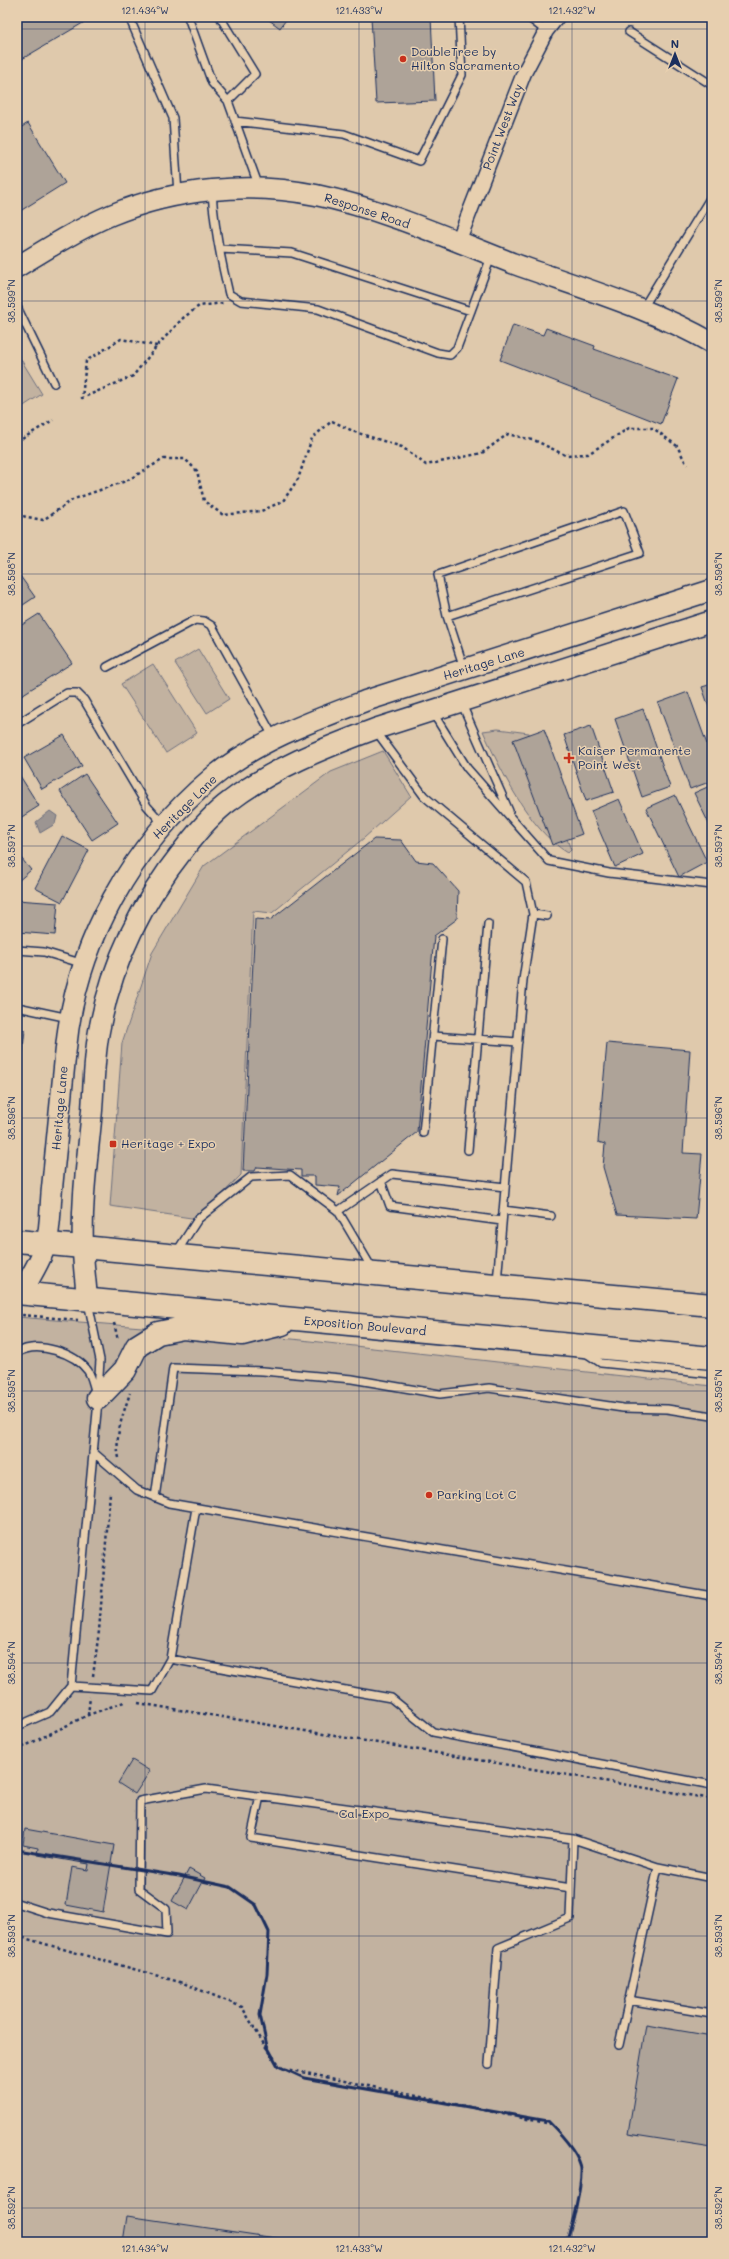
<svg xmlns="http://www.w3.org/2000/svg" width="729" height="2259" font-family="Mali,sans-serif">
  <rect width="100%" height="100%" fill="#dfc9ac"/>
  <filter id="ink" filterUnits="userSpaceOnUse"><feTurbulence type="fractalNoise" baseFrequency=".025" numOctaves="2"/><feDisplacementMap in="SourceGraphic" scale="8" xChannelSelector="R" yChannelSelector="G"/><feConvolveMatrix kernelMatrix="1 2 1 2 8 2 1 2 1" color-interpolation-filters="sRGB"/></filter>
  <g filter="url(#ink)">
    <path fill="#c2b2a0" stroke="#6e707f" d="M17,353L42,394L19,409L17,405Z
      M198,649L229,699L207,713L175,663Z
      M153,664L197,733L166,753L121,684Z
      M498,729L529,733L571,850L568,853C529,830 501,771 483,731Z
      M383,751L411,796L364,838L272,913L253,911L241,1175L198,1219L110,1206L122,1043L152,953L204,866L331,772Z
      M17,1317L292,1339L712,1386V2242H17Z"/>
    <path fill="#9c9592" stroke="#686c7d" d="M50,811L57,816L55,824L40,833L36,822Z"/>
    <path fill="#aea398" stroke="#1b2f5e" d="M17,17H93L17,62Z
      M265,17H288L280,28Z
      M371,17H431L435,101L376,103Z
      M28,123L65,183L17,213V130Z
      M513,325L543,335L546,328L595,346L594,349L678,379L661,424L590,396L591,395L500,360Z
      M18,573L35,597L17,609V574Z
      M39,614L72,663L17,698V628Z
      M712,684V716L702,687Z
      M688,692L712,758V781L690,789L658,703Z
      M643,709L670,787L642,797L615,719Z
      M591,726L614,792L586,801L564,735Z
      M544,729L582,834L552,845L513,740Z
      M64,735L82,766L42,789L24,758Z
      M17,771L39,806L17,820Z
      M85,774L118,823L92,840L60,791Z
      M712,785V830L694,793Z
      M675,795L707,862L679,877L646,808Z
      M619,799L643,854L615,867L591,811Z
      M62,836L89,850L62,902L35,888Z
      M374,839L401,840L416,861L433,863L458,891L457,919L434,936L417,1132L338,1196L340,1187L315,1185V1176H301V1170L257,1167L255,1171H243L255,919L270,920Z
      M17,853L31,870L17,882Z
      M17,900L58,903L55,935L17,932Z
      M17,1029L25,1030L17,1104Z
      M607,1043L690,1050L683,1153L702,1154L696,1219L617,1215L603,1167L605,1144L598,1142Z
      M132,1760L150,1771L135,1794L118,1783Z
      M25,1829L114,1845L103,1912L66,1905L72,1867L88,1870L89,1864L37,1855L38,1848L23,1845Z
      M189,1869L205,1878L188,1910L172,1901Z
      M646,2025L712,2036V2147L628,2134Z
      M127,2216L296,2241V2242H123Z"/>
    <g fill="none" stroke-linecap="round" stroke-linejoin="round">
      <defs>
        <path id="lane" d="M129,17L173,118L178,194
          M188,17L212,83L228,101L259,187
          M220,17L255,74L228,101
          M528,17L546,31
          M629,32L712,85
          M235,121L344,134L419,161L462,75L459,17
          M212,192C214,226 221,261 229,294L241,301L318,309L438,353L450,355L457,348L491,257
          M220,249L292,253L471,311
          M17,307L54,383
          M643,308L712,195
          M447,616L438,575L624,511L640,553L447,616L464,668
          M107,667L195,620L204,621L212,626L274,738
          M461,702L509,811
          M433,713L467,768L549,861L609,873L712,885
          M17,724L67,693H77L84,700L147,806L163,824
          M376,731L424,796L526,882L533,914L523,980L497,1282
          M533,914L547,916
          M17,950L44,952L84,964
          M22,1008L69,1018
          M433,1036L518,1042
          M423,1133L442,939
          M468,1150L488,924
          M381,1181L390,1206L502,1221
          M503,1210L551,1216
          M338,1211L392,1174L505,1187
          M176,1253L198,1219L251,1177L290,1175L338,1211L373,1270
          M88,1302L100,1360L98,1390
          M17,1353C37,1340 75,1353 88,1371C92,1377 94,1387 96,1395
          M586,1353L601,1363L712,1374
          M93,1452L137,1490L169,1503L712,1596
          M155,1498L173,1368L263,1371L352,1379L440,1394L489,1388L623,1408L667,1409L712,1416
          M170,1659L196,1508
          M71,1686L152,1691L170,1659L391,1698L433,1732L712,1785
          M17,1724L20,1725L50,1712L71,1686L98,1401
          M260,1796L251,1838L571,1888
          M573,1839L658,1867
          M17,1903L48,1913L167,1934L166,1909L139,1889L140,1801L206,1789L573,1839L570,1918L498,1948L489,2064
          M628,2000L712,2014
          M619,2045L658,1867L712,1878"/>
        <path id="street" d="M458,242L524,73L546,31L557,17"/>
        <path id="secondary" d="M17,267C48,248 78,229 111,215C174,189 249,181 316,195C383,209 448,238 512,263C578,287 652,308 712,343
          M21,1294C29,1278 41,1261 46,1244C51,1227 50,1206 52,1188C57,1142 61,1095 66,1048C76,943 132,845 213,777C257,741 312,721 365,701L712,590
          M87,1300C86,1282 83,1265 83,1247C81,1201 88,1155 92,1110C94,1082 94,1053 100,1026C113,960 142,902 184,849C197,832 212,814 230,801C273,768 324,748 375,729L712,621"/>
        <path id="primary" d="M17,1241L712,1305
          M17,1293L712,1358
          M98,1398L125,1370L137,1346L158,1333L183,1328L242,1334L282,1324"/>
      </defs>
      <use href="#lane" stroke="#1b2f5e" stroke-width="10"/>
      <use href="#street" stroke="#1b2f5e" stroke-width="17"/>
      <use href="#secondary" stroke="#1b2f5e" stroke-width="23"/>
      <use href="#primary" stroke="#1b2f5e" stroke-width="25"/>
      <path stroke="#1b2f5e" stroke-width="2.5" stroke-dasharray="3 3" stroke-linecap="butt" d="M157,346L121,339L86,361L82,398L133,376L157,346L183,318L199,306L223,303
        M17,442L53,420
        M17,515L43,520L74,499L126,481L164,459H185L197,471L204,501L223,515L261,511L283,501L298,479L312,438L332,421L355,432L402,447L426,465L482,453L508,434L536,441L565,455L588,454L629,428H653L677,446L687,465
        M22,1315L78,1320
        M114,1323L118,1340
        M119,1458C114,1436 123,1415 130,1393
        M93,1676L99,1631L110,1492
        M138,1703L712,1799
        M88,1715L90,1697
        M17,1750L88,1715L124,1702
        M17,1936L183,1983L242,2007L265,2046L282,2068L551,2124"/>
      <use href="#lane" stroke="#e7cfaf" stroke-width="7"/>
      <use href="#street" stroke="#e7cfaf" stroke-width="14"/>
      <use href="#secondary" stroke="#e7cfaf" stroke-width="20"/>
      <use href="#primary" stroke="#e7cfaf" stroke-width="22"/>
      <path stroke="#1b2f5e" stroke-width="3" d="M17,1850L179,1876L230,1887L256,1905L269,1932L267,1974L260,2015L267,2046L278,2066L304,2078L548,2121C558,2131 580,2154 581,2169C582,2183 572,2229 566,2242"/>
    </g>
  </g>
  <path fill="none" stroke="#1b2f5e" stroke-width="1" stroke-opacity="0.45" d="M145,17V2242M359,17V2242M572,17V2242M17,29H712M17,301H712M17,574H712M17,846H712M17,1118H712M17,1391H712M17,1663H712M17,1936H712M17,2208H712"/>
  <g fill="#c8321e" stroke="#e7cfaf" stroke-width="1.5">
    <circle cx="403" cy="59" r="4"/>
    <path d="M567 752h4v4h4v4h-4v4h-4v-4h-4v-4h4z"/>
    <rect x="109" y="1140" width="8" height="8" rx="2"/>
    <circle cx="429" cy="1495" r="4"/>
  </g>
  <g text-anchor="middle" stroke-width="3" stroke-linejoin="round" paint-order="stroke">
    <g font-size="12" fill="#1b2f5e" stroke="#e7cfaf" text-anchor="start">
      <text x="411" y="56">DoubleTree by<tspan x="411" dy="14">Hilton Sacramento</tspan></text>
      <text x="578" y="755">Kaiser Permanente<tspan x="578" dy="14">Point West</tspan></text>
      <text x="121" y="1148">Heritage + Expo</text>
      <text x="437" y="1499">Parking Lot C</text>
    </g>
    <g font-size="12" fill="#1b2f5e" stroke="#e7cfaf">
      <text transform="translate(503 127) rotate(-69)" y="4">Point West Way</text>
      <text transform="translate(367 211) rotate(18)" y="4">Response Road</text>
      <text transform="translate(484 664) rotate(-17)" y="4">Heritage Lane</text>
      <text transform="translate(185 807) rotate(-45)" y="4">Heritage Lane</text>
      <text transform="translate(60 1108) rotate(-85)" y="4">Heritage Lane</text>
      <text transform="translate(365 1326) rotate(5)" y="4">Exposition Boulevard</text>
    </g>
    <g font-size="12" fill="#2c3c65" stroke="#e7cfaf">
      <text x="364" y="1818">Cal Expo</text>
    </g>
  </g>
  <rect width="729" height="2259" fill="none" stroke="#e7cfaf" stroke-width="44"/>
  <g transform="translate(675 54)" stroke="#e7cfaf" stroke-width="3" paint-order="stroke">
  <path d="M0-3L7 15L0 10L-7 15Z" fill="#1b2f5e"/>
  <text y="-6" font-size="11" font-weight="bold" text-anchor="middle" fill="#1b2f5e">N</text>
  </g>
  <rect x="22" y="22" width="685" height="2215" fill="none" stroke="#1b2f5e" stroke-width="1.5"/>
  <g font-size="10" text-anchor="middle" fill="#1b2f5e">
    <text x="145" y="14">121.434°W</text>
    <text x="359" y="14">121.433°W</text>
    <text x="572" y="14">121.432°W</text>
    <text transform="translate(11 301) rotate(-90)" y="4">38.599°N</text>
    <text transform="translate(718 301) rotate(-90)" y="4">38.599°N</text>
    <text transform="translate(11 574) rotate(-90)" y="4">38.598°N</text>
    <text transform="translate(718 574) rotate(-90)" y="4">38.598°N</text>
    <text transform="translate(11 846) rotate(-90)" y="4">38.597°N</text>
    <text transform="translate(718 846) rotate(-90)" y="4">38.597°N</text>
    <text transform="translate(11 1118) rotate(-90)" y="4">38.596°N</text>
    <text transform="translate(718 1118) rotate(-90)" y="4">38.596°N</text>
    <text transform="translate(11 1391) rotate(-90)" y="4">38.595°N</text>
    <text transform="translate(718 1391) rotate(-90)" y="4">38.595°N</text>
    <text transform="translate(11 1663) rotate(-90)" y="4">38.594°N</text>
    <text transform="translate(718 1663) rotate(-90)" y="4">38.594°N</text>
    <text transform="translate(11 1936) rotate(-90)" y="4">38.593°N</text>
    <text transform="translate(718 1936) rotate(-90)" y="4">38.593°N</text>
    <text transform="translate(11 2208) rotate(-90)" y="4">38.592°N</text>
    <text transform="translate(718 2208) rotate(-90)" y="4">38.592°N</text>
    <text x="145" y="2252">121.434°W</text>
    <text x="359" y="2252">121.433°W</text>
    <text x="572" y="2252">121.432°W</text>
  </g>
</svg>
